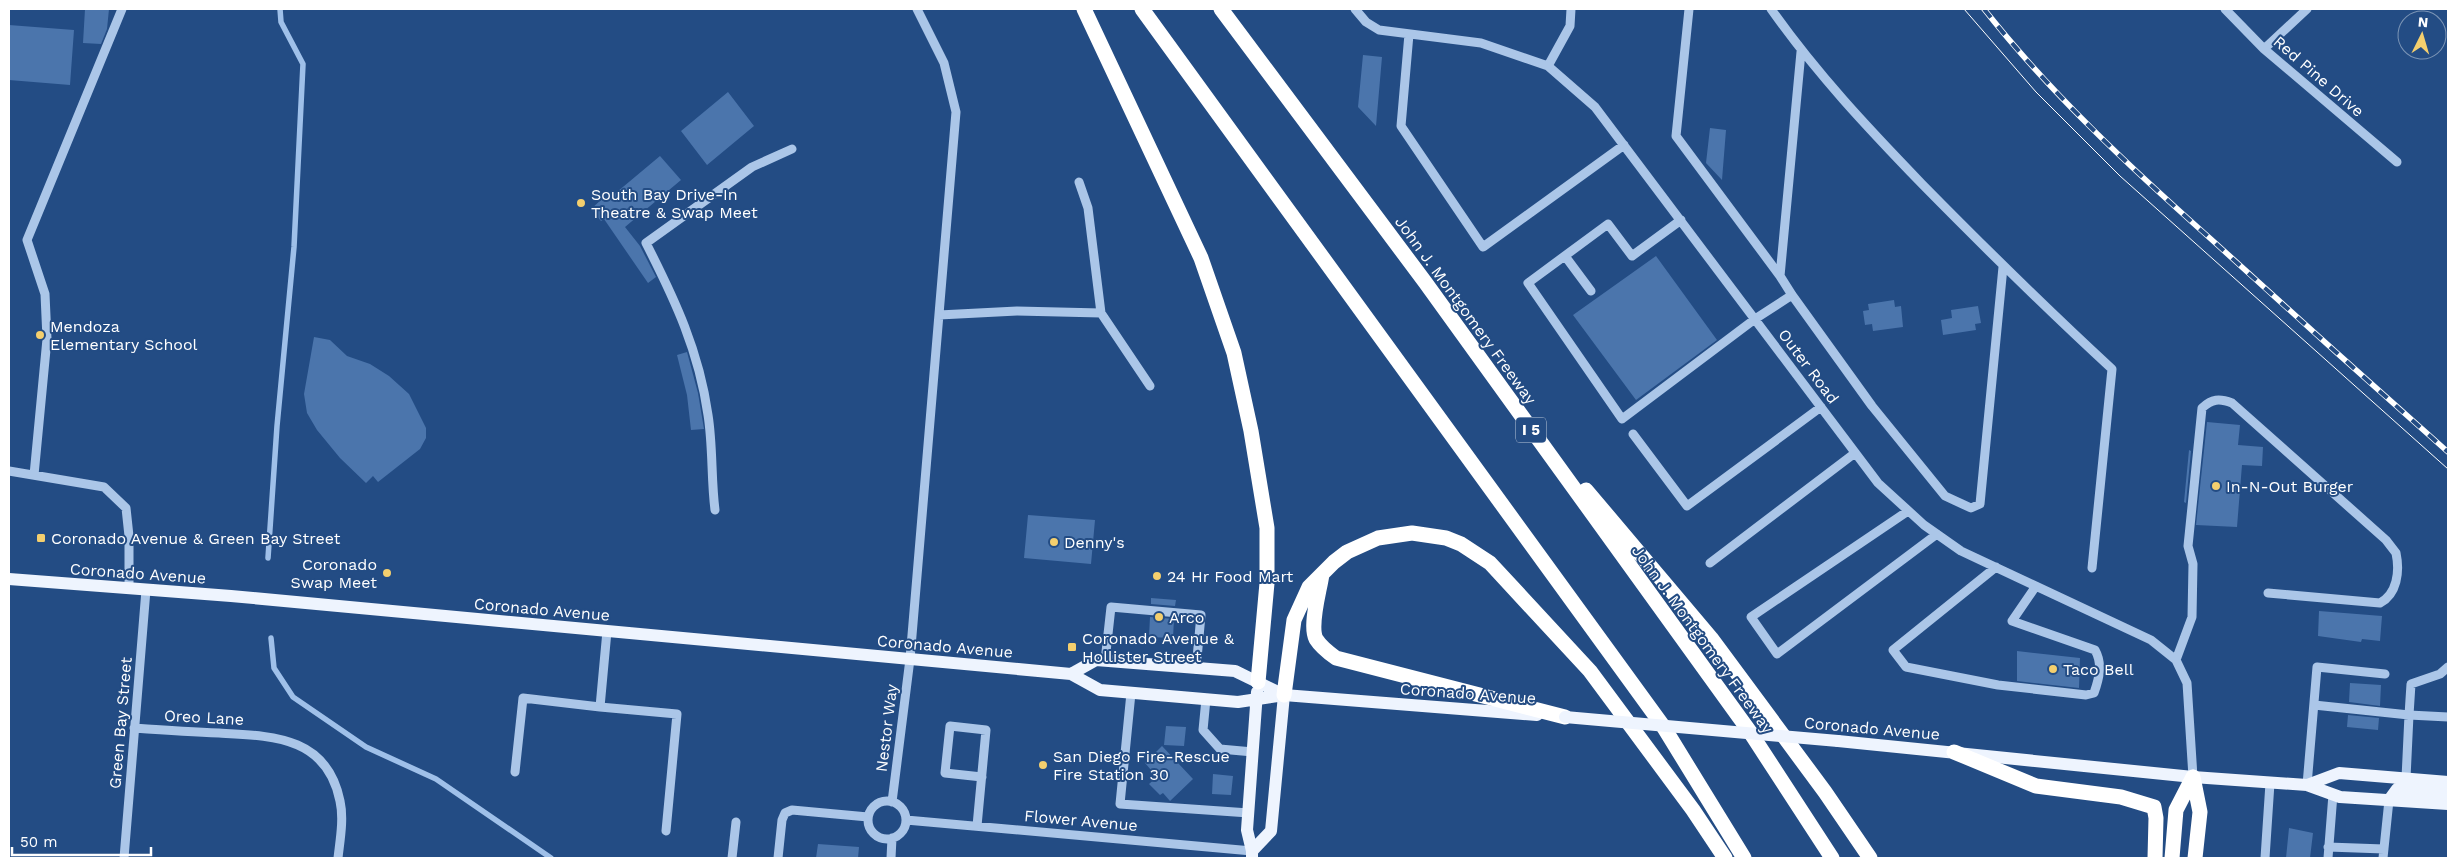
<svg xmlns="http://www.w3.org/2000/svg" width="2457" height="867" font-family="'Work Sans',sans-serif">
  <rect width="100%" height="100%" fill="#234c84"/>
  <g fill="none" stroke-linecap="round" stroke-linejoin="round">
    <path stroke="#9fc0e9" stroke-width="5.5" d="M268,558L277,426L294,247L303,64L281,22L280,9
      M271,638L274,668L293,697L366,747L436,779L551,858"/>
  </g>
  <path fill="#4b75ac" d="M85,9H109L107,29L101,44L83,43Z
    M9,25L74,30L70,85L9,80Z
    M1363,55L1382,57L1376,126L1358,107Z
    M728,92L754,126L707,165L681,131Z
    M1710,128L1726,130L1722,180L1706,163Z
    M660,156L681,180L625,227L640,246L656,277L648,283L604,219L601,221L591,209L602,199L605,202Z
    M1656,256L1717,340L1636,400L1573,315Z
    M1894,300L1895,307L1901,306L1903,327L1873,331L1872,324L1865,325L1863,311L1869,310L1868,304Z
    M1978,306L1981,323L1975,324L1976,330L1943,335L1941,320L1952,318L1951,310Z
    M314,337L330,340L347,356L370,364L389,376L409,394L426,428V438L420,449L378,482L373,476L366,483L340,458L317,430L307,413L304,394Z
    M687,352L698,393L704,429L691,430L687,395L677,355Z
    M2207,422L2240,425L2238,445L2263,447L2262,466L2242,465L2237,527L2196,525Z
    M2189,450L2191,451L2186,503L2184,502Z
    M1028,515L1095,520L1091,564L1024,558Z
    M1151,598L1176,600L1175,606L1151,604Z
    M2319,611L2382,616L2380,641L2362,639L2361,642L2318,636Z
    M1150,617L1174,619L1173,638L1149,637Z
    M2017,651L2080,658L2079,688L2017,681Z
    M2350,683L2381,685L2380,706L2349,702Z
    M2348,715L2379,718L2378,730L2347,727Z
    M1166,726L1186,727L1184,746L1164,745Z
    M1162,746L1193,779L1170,801L1163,793L1160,795L1149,784L1157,777L1145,763Z
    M1213,774L1233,776L1231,795L1212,794Z
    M2289,828L2313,833L2310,858H2286Z
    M818,844L859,847L858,858H816Z"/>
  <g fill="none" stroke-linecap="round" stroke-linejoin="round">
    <path stroke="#abc6e8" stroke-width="9" d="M1355,9L1366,22L1379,30L1481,43L1548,66L1595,107L1878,483L1924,525L1961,551L2151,640L2176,660L2187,683L2193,777
      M1689,9L1676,136L1780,276L1792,295L1872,406L1945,496L1971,508L1980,504L2003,267
      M1771,9C1817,74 1867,127 1922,184C1984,247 2047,309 2112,369L2092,568
      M2225,9L2264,49L2397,162
      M1409,34L1401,126L1483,247L1624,145
      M2264,49L2307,9
      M1548,66L1570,26L1571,9
      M1681,220L1632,256L1608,224L1528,283L1622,419L1755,319L1792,295
      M1565,256L1591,291
      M1780,276L1801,52
      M1101,313L1150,386
      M939,315L1017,311L1101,313L1088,208L1079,182
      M1633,434L1687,506L1821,407
      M9,471L104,487L126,508L129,536V589
      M34,475L47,339L45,294L27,240L122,9
      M715,510C711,479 713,446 708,415C699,351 675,300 646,243L752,167L792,149
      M1908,511L1751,617L1777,654L1937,534
      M1710,563L1855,453
      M1996,567L1893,650L1906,667L1998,685L2086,695L2094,693C2099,679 2103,664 2095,650L2012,621L2036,586
      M2176,660L2192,617L2193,564L2188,546L2202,408C2212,399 2219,398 2232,403L2386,540L2396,553C2400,572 2397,594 2380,603L2268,593
      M1105,661L1111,607L1201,615L1196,669
      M2448,667L2440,674L2411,684L2409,715L2448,717
      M1131,693L1120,804L1249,813
      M1206,699L1203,730L1220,749L1253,752
      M2314,705L2409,715L2406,778
      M600,707L677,714L666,831
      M134,728C162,730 191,732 219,733C272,736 327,736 340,801C344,819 340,840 338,858
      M515,772L523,698L600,707L607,631
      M2307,785L2317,667L2385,674
      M868 820a19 19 0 1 1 38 0a19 19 0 1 1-38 0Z
      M892,802L910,659L956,112L944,63L917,9
      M906,820L1252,851
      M977,826L986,730L950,726L945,773L982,777
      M2328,847L2384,849
      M124,858L146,590
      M732,858L736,822
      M778,858L782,820L785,813L792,810L868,817
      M891,858L892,838
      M2265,858L2270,783
      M2328,858L2333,794
      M2383,858L2389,800"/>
    <path stroke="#eef4fe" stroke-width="12" d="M9,579L231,596L1071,674L1100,690L1238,702L1284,695L1537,715
      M1071,674L1096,660L1235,671L1284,695
      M1838,741L2193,777L2307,785L2340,797L2448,804
      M2307,785L2339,773L2448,782
      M2389,800L2397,789L2448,793
      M1252,851L1271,831L1284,695
      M1252,858V851L1247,830L1257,692"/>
    <path stroke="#fff" stroke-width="15" d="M1084,9L1201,258L1234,353L1251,431L1267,528V583L1258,682
      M1142,9L1663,726L1744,858
      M1221,9L1425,282L1750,732L1832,858
      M1586,490L1711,638L1825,792L1870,858
      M1322,574C1320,590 1309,625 1316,639C1321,647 1329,653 1336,658L1565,717
      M1284,695L1294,620L1309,587L1334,562L1347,552L1378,538L1412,533L1446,538L1461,544L1490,563L1590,671L1693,810L1725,858
      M1954,752L2036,786L2121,797L2154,807L2156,818L2155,858
      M2193,777L2200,812L2195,858
      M2172,858L2176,810L2193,777"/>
    <path stroke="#fff" stroke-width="1" d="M1964,9L2036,92L2120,176L2448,469"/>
    <defs>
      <path id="rail" d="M1984,9C2051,94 2131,168 2212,240C2290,311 2369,382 2448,452"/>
    </defs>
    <use href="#rail" stroke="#fff" stroke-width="5.5"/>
    <use href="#rail" stroke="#234c84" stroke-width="4" stroke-dasharray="11" stroke-linecap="butt"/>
    <path stroke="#eef4fe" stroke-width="12" d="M1565,717L1838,741"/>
  </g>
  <g fill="#f4cf6e" stroke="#234c84" stroke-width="2">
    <circle cx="581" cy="203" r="5"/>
    <circle cx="40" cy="335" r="5"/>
    <circle cx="2216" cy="486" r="5"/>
    <rect x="36" y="533" width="10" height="10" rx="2.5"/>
    <circle cx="1054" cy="542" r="5"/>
    <circle cx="387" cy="573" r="5"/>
    <circle cx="1157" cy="576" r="5"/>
    <circle cx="1159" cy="617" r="5"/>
    <rect x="1067" y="642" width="10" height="10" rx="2.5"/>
    <circle cx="2053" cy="669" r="5"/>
    <circle cx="1043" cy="765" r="5"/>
  </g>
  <g text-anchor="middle" stroke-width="4" stroke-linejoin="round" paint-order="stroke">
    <rect fill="#234c84" stroke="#bdc9da" stroke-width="1" x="1516" y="417.5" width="30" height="25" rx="4"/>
    <g font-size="15" font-weight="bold" fill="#fff">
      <text x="1531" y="435">I 5</text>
    </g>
    <g font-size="16" fill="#fff" stroke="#234c84">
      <text transform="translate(2319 76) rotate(41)" y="6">Red Pine Drive</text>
      <text transform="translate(1466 310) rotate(54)" y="6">John J. Montgomery Freeway</text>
      <text transform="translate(1809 366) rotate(53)" y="6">Outer Road</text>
      <text transform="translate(138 573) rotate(4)" y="6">Coronado Avenue</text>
      <text transform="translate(542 609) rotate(5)" y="6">Coronado Avenue</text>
      <text transform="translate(1703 639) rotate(54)" y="6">John J. Montgomery Freeway</text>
      <text transform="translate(945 646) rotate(5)" y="6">Coronado Avenue</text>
      <text transform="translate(1468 693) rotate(4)" y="6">Coronado Avenue</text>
      <text transform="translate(204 717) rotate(3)" y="6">Oreo Lane</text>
      <text transform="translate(120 723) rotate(-85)" y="6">Green Bay Street</text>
      <text transform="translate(886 728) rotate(-83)" y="6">Nestor Way</text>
      <text transform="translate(1872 728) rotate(5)" y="6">Coronado Avenue</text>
      <text transform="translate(1081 820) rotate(5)" y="6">Flower Avenue</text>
    </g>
    <g font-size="16" fill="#fff" stroke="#234c84" text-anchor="start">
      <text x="591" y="200">South Bay Drive-In<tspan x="591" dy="18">Theatre &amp; Swap Meet</tspan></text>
      <text x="50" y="332">Mendoza<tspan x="50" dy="18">Elementary School</tspan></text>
      <text x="2226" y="492">In-N-Out Burger</text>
      <text x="51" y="544">Coronado Avenue &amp; Green Bay Street</text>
      <text x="1064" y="548">Denny's</text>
      <text x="377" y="570" text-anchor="end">Coronado<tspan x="377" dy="18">Swap Meet</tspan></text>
      <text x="1167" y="582">24 Hr Food Mart</text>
      <text x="1169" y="623">Arco</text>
      <text x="1082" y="644">Coronado Avenue &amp;<tspan x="1082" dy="18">Hollister Street</tspan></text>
      <text x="2063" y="675">Taco Bell</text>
      <text x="1053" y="762">San Diego Fire-Rescue<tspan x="1053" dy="18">Fire Station 30</tspan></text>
    </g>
  </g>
  <rect width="2457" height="867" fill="none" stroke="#ffffff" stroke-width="20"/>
  <g transform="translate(2422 35) rotate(5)"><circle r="24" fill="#234c84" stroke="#7b94b5"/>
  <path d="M0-4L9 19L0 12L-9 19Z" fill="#f4cf6e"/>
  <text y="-8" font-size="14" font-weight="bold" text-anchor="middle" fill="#ffffff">N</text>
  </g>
  <path d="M12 847v8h139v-8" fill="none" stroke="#ffffff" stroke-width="2.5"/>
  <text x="20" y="847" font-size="15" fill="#ffffff" stroke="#234c84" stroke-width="4" paint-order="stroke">50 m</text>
</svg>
